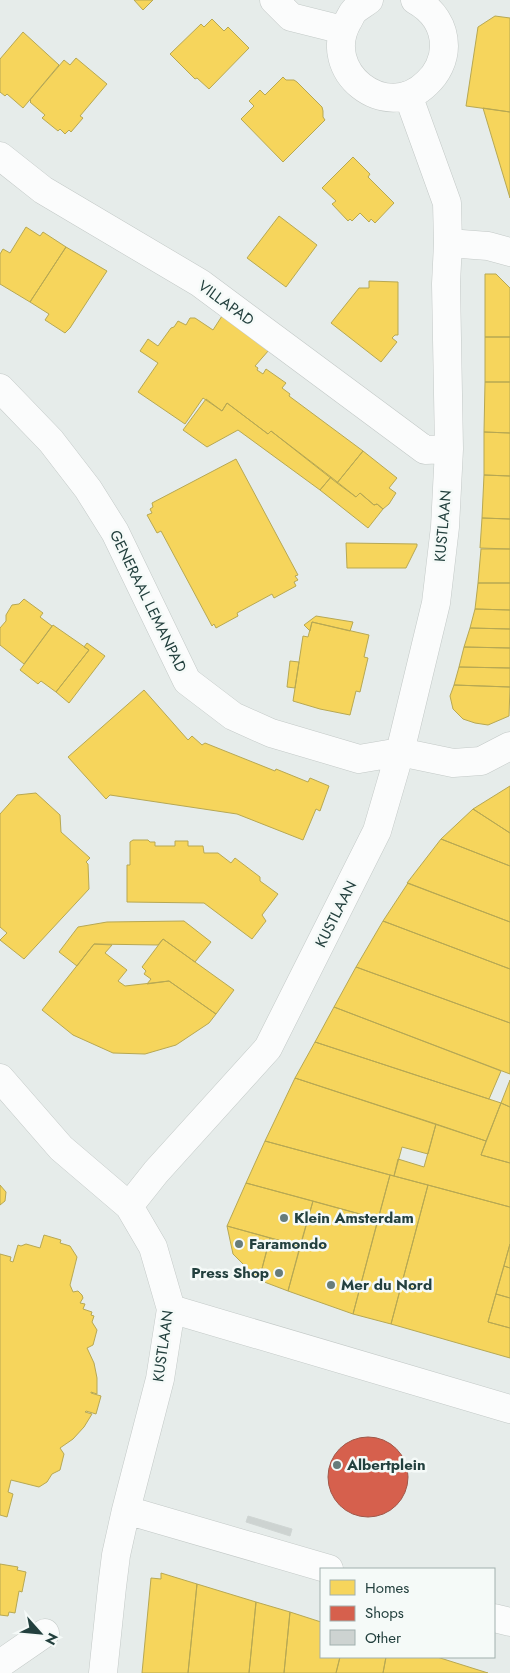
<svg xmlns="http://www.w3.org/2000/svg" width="510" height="1673" font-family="Jost,sans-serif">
  <rect width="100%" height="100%" fill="#e6ecea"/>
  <path fill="#f6d55c" stroke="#b7a853" d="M134,0H153L143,10Z
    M495,16L510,18V112L466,106L478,27Z
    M212,19L224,31L228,27L249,48L209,89L197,78L195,79L170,54L201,24L204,27Z
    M23,32L59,65L23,108L7,94L5,96L0,92V59Z
    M76,58L107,84L80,116L83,118L71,132L69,130L65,134L60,129L58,131L42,118L45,115L30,102L31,101L30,100L64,60L70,65Z
    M283,77L286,80H294L297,82L322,107L323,111V117L325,120L283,162L241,119L254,106L249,101L260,90L265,95Z
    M483,108L510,112V198Z
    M353,157L370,174L368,177L394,203L375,223L371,219L369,222L360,213L352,221L350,219L348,221L332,204L336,201L322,188Z
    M279,216L317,245L286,287L247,258Z
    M26,227L40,236L43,232L66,247L30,302L0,284V254L3,249L10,253Z
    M66,247L107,271L70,328L65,333L45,320L49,314L30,302Z
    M485,274H496L510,288V337H485Z
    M369,281L398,282V335H395L392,338L397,342L381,362L331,323L359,288H369Z
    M222,316L269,350L255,366L258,368L257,370L263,374L266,369L286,383L282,388L290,394L289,396L363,451L337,483L271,431L268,434L227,403L222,411L203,398L185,424L138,392L158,363L140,351L148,339L158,346L171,328L174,327L178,321L186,325L190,318H195L213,330Z
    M485,337H510V382H485Z
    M485,382H510V433L484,432Z
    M206,399L222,411L227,403L268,434L271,431L331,477L320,490L238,430L207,447L183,430Z
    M484,432L510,433V476L484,475Z
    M363,451L397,478L389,488L396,493L389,504L383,509L377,504L374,505L360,493L356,497L337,483Z
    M236,459L298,575L295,576L298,580L294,582L296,586L274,598L272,594L237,613L238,616L216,628L214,624L212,626L161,531L157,533L147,515L152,513L150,509L153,507L152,503Z
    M484,475L510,476V519L482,518Z
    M331,477L356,497L360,493L374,505L377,504L383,509L368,528L320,490Z
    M482,518L510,519V549L480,548Z
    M346,543L417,544V546L406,568H347Z
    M481,549H510V583H478Z
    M478,583H510V610L475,609Z
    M24,599L43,613L40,617L52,626L24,664L0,645V628L6,621V615L12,605L19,604Z
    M475,609L510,610V629L470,628Z
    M316,616L353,622L350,631L312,622L310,631L304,625Z
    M312,622L369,635L364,657L368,658L360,692L356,691L350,715L320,709L293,701L303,636L308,637Z
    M53,625L89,650L56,692L41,681L38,684L20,670Z
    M470,628L510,629V648L464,647Z
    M87,643L105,656L69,703L56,692L89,650L84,647Z
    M464,647L510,648V668L459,667Z
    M290,661L299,662L295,688L287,687Z
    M459,667L510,668V687L454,685Z
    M454,685L510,687L509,716L488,725L475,723L463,719L453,709L450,696Z
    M144,690L188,740L192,736L202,745L205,743L275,771L276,769L308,782L310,778L329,786L320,811L316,809L303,840L237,814L110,795L106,799L68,757Z
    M510,786V833L473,809Z
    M36,793L60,815L61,832L90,858L86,862L88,864L89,889L24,959L0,940L7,933L0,927V814L17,795Z
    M473,809L510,833V866L441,839Z
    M441,839L510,866V922L407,883Z
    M133,840H148L150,842H155V846H175V841H188V846H203L204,853H218L231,863L235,858L260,877V881L278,894L262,915L266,921L252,939L204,903L127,902V865H130V842Z
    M408,883L510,922V969L383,921Z
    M184,921L211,942L195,962L163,939L158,945L94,944L77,966L59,952L78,927L107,922Z
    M383,921L510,969V1023L356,967Z
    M163,939L234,990L216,1014L169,981L147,984L151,979L144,974L146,971L142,967Z
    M94,944L112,945L105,953L127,970L118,981L125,986L169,981L216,1014L209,1023L176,1045L145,1054L113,1053L73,1035L42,1010Z
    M356,967L510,1023V1074L334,1007Z
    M334,1007L501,1071L489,1099L315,1042Z
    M315,1042L501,1103L486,1141L295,1078Z
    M295,1078L436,1124L428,1154L402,1147L394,1176L265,1141Z
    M510,1080V1107L501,1103Z
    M501,1103L510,1107V1163L481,1155Z
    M436,1124L486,1141L481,1155L510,1163V1207L394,1176L398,1159L424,1167Z
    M265,1141L390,1175L378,1219L246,1183Z
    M390,1175L428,1185L391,1324L353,1314Z
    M246,1183L313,1201L300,1246L227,1226Z
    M0,1185L6,1192L5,1201L0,1205Z
    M428,1185L510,1207V1244L488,1322L510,1328V1358L391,1324Z
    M313,1201L378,1219L353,1314L288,1291Z
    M227,1226L270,1238L259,1280L233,1254Z
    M44,1235L61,1240L60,1243L70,1246L77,1257L70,1285L73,1292L78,1291L82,1295L83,1298L80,1303L85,1304L83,1309L92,1312L91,1315L94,1316L92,1322L97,1330L93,1345L87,1348L94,1363L97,1378V1394L91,1392V1393L101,1396L96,1414L86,1411L85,1412L92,1414L84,1427L73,1439L60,1448L64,1454L60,1470L52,1474L47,1482L39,1487L11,1480L8,1492L13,1494L7,1517L0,1515V1254L11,1257L10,1261L13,1262L18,1245L21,1246L26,1244L40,1248Z
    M270,1238L300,1246L288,1291L259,1280Z
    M510,1244V1268L504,1266Z
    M504,1266L510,1268V1298L496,1294Z
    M496,1294L510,1298V1328L488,1322Z
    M0,1564L18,1567L17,1570L26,1572L22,1592L19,1591L15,1613L9,1612L8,1616L0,1615Z
    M161,1573L197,1584L188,1673H142L151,1578L161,1579Z
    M197,1584L256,1602L249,1673H188Z
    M256,1602L290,1612L284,1673H249Z
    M290,1612L321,1622V1657H340L336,1673H284Z
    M340,1657H386L383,1673H336Z
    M386,1657H437L488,1673H383Z"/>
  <path fill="#d6604d" stroke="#a05648" d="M328 1477a40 40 0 1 1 80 0a40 40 0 1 1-80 0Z"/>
  <path fill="#cdd3d1" stroke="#cfd5d3" d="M248,1516L292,1529L290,1536L246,1522Z"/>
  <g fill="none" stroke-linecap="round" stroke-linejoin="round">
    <defs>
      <path id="minor" d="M274,0L291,17L343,30
        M369,0C364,4 358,7 354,11C351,14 350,18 348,21C319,71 386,124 427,83C437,74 444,60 444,46C444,26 433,10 415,0
        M0,156L43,190L200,283L425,450L449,449
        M448,243L488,246L510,252
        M0,388L51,441L88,489L115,532L187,681L233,716L271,733L359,759L400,752L453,763L481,761L510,746
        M0,1078L61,1148L129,1206L153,1247L171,1309L160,1379L126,1510L116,1555L112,1587L103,1673
        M129,1206L156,1172L268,1048L377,831L400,752L436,603L445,527L449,449L446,284L448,243L447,203L408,95
        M171,1309L510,1409
        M126,1510L329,1569
        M494,1618L510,1622
        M0,1664L45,1633"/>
    </defs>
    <use href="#minor" stroke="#c3c9c7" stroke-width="29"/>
    <use href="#minor" stroke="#fbfcfc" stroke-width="28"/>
  </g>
  <g fill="#677c7a" stroke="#f5faf8" stroke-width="2">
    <circle cx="284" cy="1218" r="5"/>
    <circle cx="239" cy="1244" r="5"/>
    <circle cx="279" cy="1273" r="5"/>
    <circle cx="331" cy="1285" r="5"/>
    <circle cx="337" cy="1465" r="5"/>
  </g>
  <g text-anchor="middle" stroke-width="5" stroke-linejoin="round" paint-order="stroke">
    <g font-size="15" fill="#23403e" stroke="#f5faf8">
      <text transform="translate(226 303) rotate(36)" y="5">VILLAPAD</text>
      <text transform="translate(443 526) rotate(-85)" y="5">KUSTLAAN</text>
      <text transform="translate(148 601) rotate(64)" y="5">GENERAAL LEMANPAD</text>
      <text transform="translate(336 914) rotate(-63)" y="5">KUSTLAAN</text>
      <text transform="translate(163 1346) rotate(-82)" y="5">KUSTLAAN</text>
    </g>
    <g font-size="15" font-weight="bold" fill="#23403e" stroke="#f5faf8" text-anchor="start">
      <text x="294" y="1223">Klein Amsterdam</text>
      <text x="249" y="1249">Faramondo</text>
      <text x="269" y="1278" text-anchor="end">Press Shop</text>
      <text x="341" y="1290">Mer du Nord</text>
      <text x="347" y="1470">Albertplein</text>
    </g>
  </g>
  <rect x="320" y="1568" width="175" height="90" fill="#f5faf8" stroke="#a1b0ae"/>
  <rect x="330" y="1580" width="25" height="15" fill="#f6d55c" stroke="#a1b0ae"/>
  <text x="365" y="1593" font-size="15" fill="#23403e">Homes</text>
  <rect x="330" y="1606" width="25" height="15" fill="#d6604d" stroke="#a1b0ae"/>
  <text x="365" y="1618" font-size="15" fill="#23403e">Shops</text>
  <rect x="330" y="1630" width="25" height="15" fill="#cdd3d1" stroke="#a1b0ae"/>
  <text x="365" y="1643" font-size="15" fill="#23403e">Other</text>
  <g transform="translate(40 1633) rotate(117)" stroke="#f5faf8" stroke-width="4" paint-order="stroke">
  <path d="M0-4L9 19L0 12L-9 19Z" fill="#23403e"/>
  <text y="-8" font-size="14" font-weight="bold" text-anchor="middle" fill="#23403e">N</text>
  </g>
</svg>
